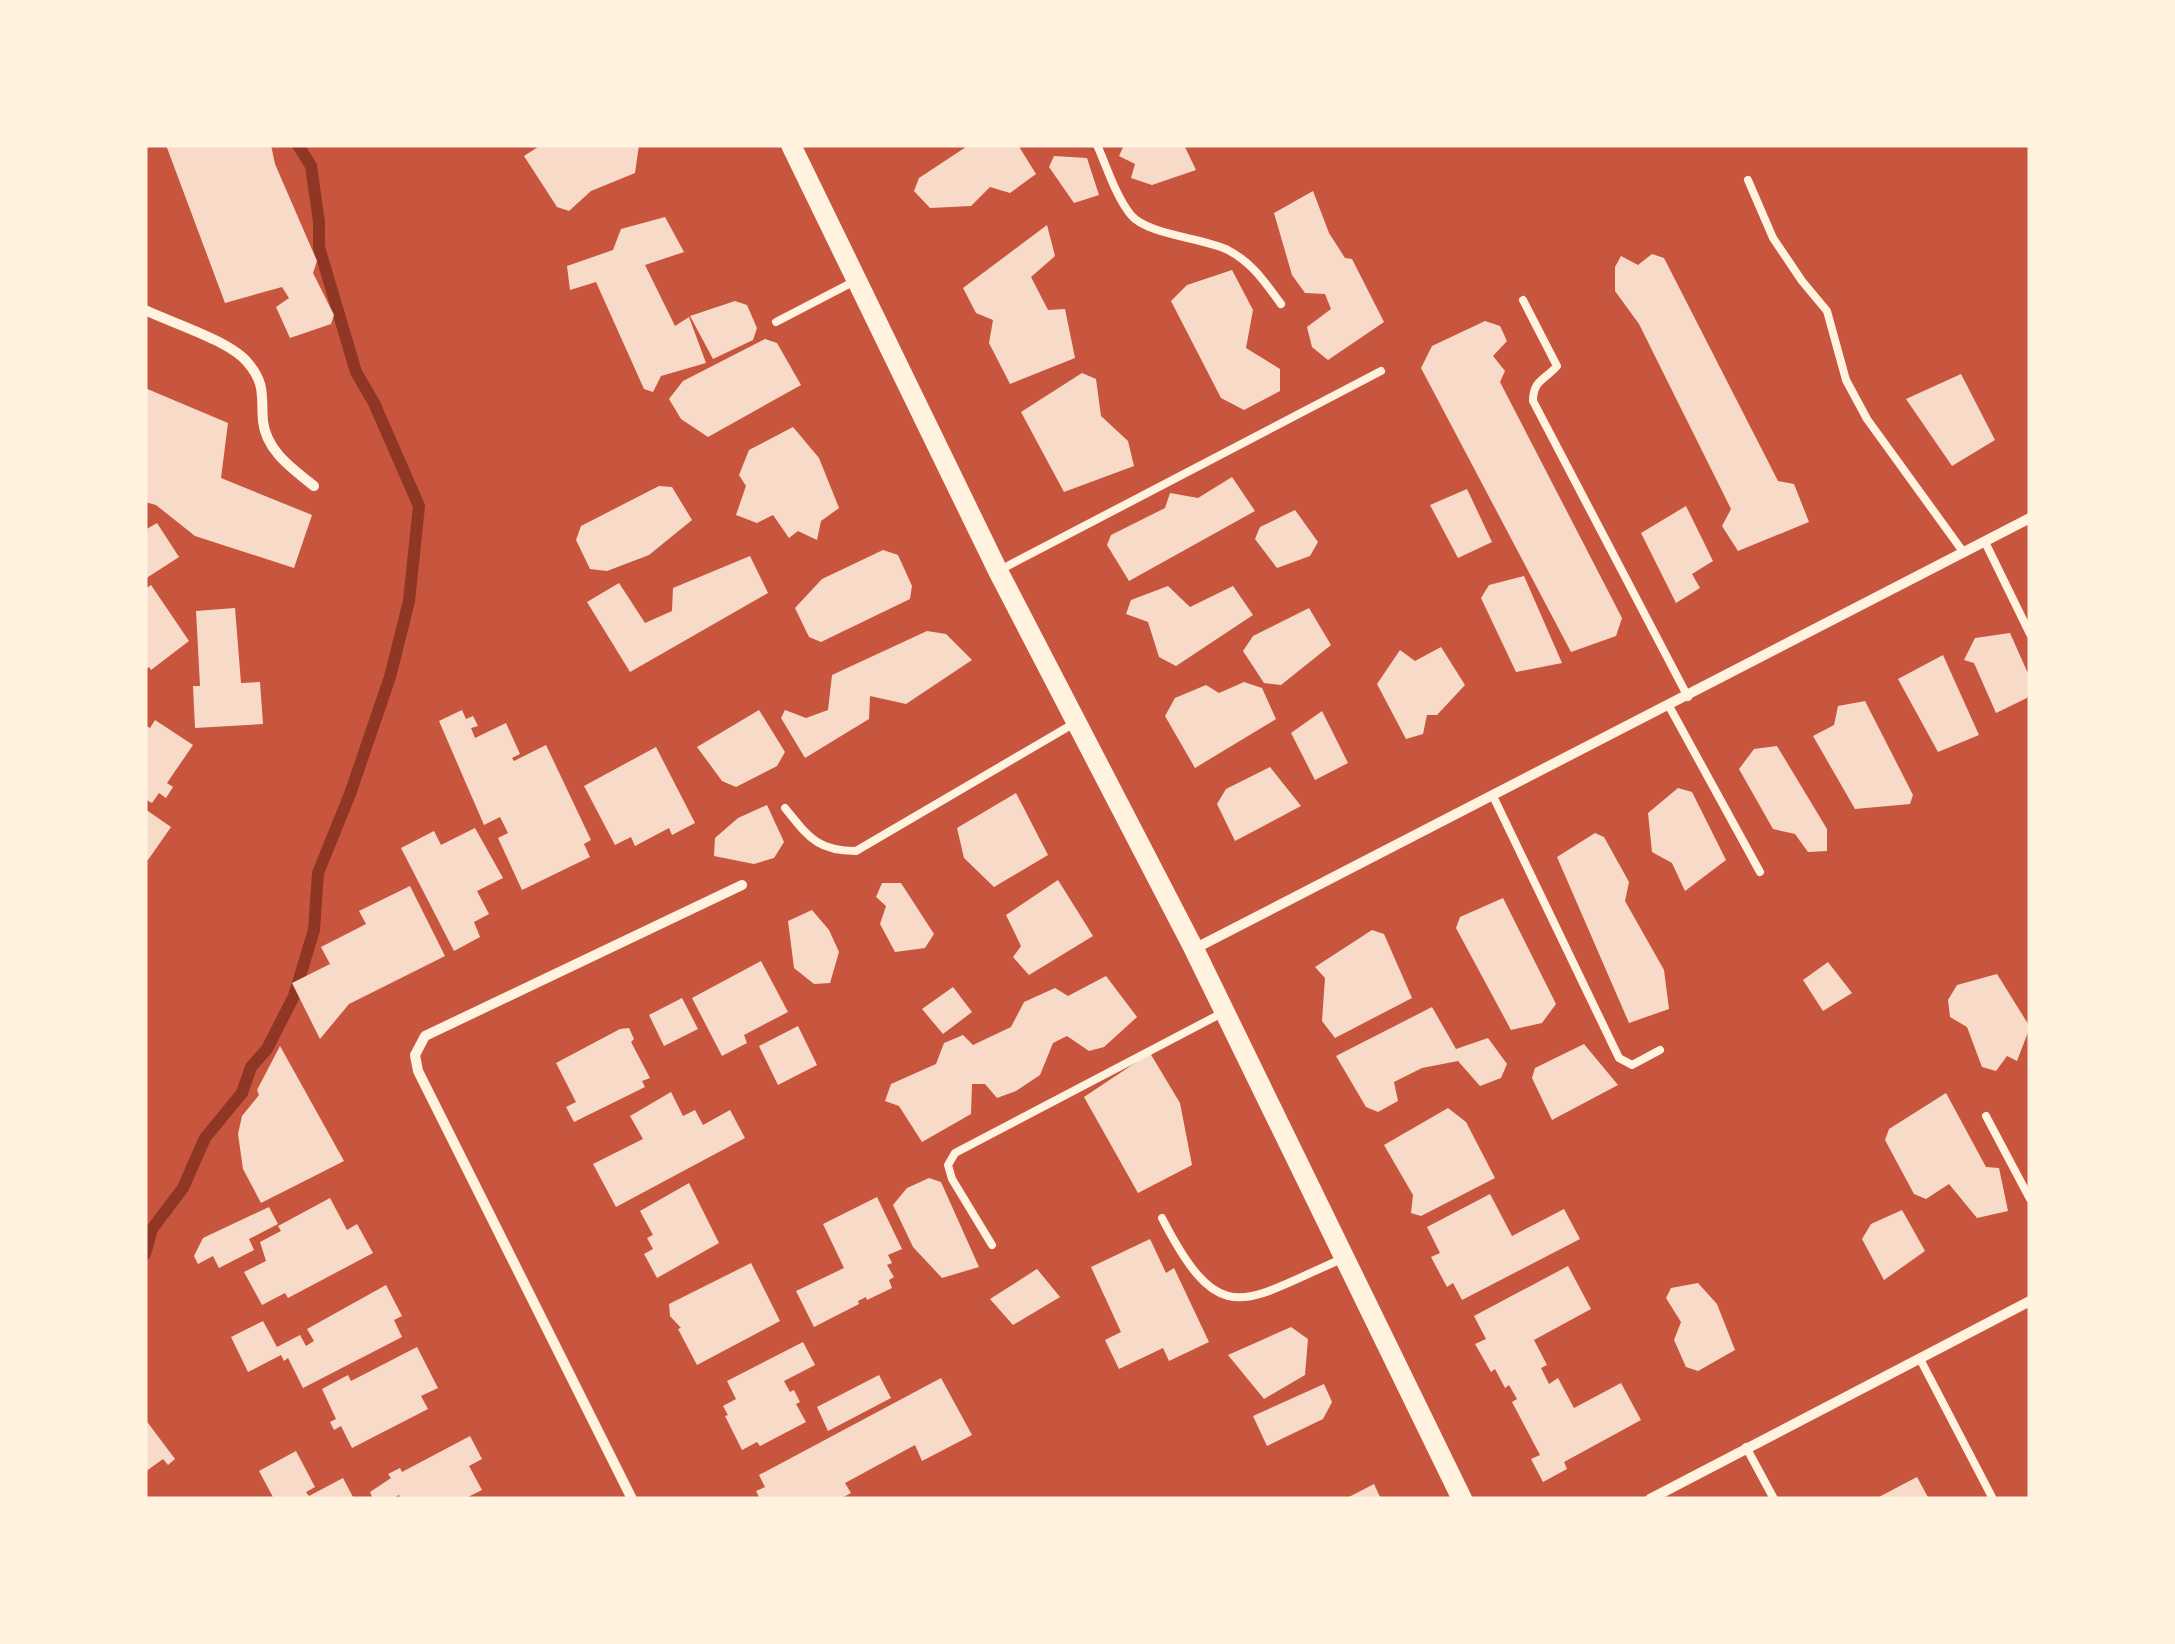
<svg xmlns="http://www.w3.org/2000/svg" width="2175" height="1644" font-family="Figtree,sans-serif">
  <rect width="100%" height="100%" fill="#c8553d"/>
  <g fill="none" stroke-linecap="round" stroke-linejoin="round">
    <path stroke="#8f3625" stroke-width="12" d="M145,1254L152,1229L183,1188L205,1138L242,1093L251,1067L267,1049L294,996L314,930L318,873L350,794L390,677L409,601L419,506L374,403L356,372L319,247V222L311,166L298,145"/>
  </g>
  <path fill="#f7dbc8" d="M166,145H271L275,164L317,261L313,273L334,315L331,324L290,338L276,307L289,298L282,287L225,303Z
    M541,145H639L635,173L591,191L569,211L557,207L524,156Z
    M969,145H1018L1036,174L1010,193L990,187L971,206L930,208L914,191L919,178Z
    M1124,145H1184L1196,170L1152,185L1131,178L1135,164L1119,156Z
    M1054,156L1087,158L1099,195L1074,203L1049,167Z
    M1313,191L1329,233L1345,258L1352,259L1384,322L1328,360L1312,347L1307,327L1331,309L1325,294L1305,293L1292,275L1274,213Z
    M665,217L684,252L645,265L675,326L689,317L706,363L661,376L653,392L644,389L596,282L570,290L567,266L613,250L621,229Z
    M1047,225L1055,256L1031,277L1048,310L1065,309L1075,358L1010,384L989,343L993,320L976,313L963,288Z
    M1652,254L1664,258L1778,481L1794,484L1809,522L1738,551L1722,526L1731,509L1639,324L1615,291V267L1621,256L1638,265Z
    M1232,270L1253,310L1246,348L1280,369V391L1244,410L1221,398L1171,301L1187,285Z
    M735,301L747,305L757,328L753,340L713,359L690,316Z
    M1485,321L1500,326L1507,341L1493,356L1505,371L1500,382L1622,618L1616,636L1571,652L1421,368L1432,346Z
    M765,339L777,343L801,385L708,437L681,419L669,399L683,381Z
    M1082,373L1096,379L1101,416L1128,441L1134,466L1064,492L1021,412Z
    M1961,374L1995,440L1952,466L1906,399Z
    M145,388L228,423L221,478L312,515L294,568L195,536L156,505L145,502Z
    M793,427L819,458L839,508L821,521L817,540L798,531L789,538L773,515L757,523L736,515L746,486L739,475L749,450Z
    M1232,477L1255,511L1129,581L1107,545L1111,535L1165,508L1170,493L1198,498Z
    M659,486L672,487L692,520L649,555L607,571L590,569L576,540L581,526Z
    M1467,489L1492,542L1458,558L1430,505Z
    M1686,506L1713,561L1692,574L1700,588L1676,603L1641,533Z
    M1295,510L1318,542L1310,556L1277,568L1255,539L1260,527Z
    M157,523L179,557L145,579V530Z
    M883,550L898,555L912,586L910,599L821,642L809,637L795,608L822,579Z
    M750,556L768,593L630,672L587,602L619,583L645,623L672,611L673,588Z
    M1524,576L1562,663L1516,672L1481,598L1489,585Z
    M151,585L189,641L151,670L149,667L145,670V589Z
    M1168,586L1190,607L1233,586L1253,615L1176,666L1159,657L1148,622L1126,614L1131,600Z
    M235,608L241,683L260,682L263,724L195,728L193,686H200L196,611Z
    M1309,608L1331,645L1281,685L1264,683L1243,651L1253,636Z
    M927,631L946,634L972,660L906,704L870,696L869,719L805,758L781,718L785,710L806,718L828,710L832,675Z
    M2010,633L2030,678V691L2027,698L1996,713L1974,663L1964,660L1975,638Z
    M1441,647L1465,685L1437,715H1427L1423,734L1406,739L1377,684L1400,650L1415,661Z
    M1943,655L1979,735L1938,752L1898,679Z
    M1244,682L1262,688L1276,719L1195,768L1165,716L1175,698L1206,685L1219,693Z
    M1865,701L1913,795L1910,804L1855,809L1813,736L1834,725L1838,706Z
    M462,710L466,719L473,716L478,726L471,728L475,738L506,723L520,754L512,758L514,761L546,745L591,840L584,844L590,857L522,890L498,838L508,833L500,817L484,825L439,721Z
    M759,710L785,752L777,766L736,787L722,781L697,747Z
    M1322,711L1348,763L1315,780L1291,733Z
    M155,720L193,745L167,783L173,787L166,798L159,793L152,803L145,799V725L150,728Z
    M1777,746L1827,829V851L1808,852L1795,834L1773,829L1739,769L1754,749Z
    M656,747L695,823L672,835L669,828L635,846L631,837L615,845L584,786Z
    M1270,767L1301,806L1235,841L1217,804L1226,789Z
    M1678,788L1692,792L1726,860L1685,891L1672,863L1652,852L1648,813Z
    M1016,793L1048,855L994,887L964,858L957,828Z
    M767,805L784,842L774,858L754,864L714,856L715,838L738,818Z
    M145,809L171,827L148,860L145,858Z
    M475,828L503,878L477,891L489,914L474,922L480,937L454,951L401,848L434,831L441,845Z
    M1595,833L1604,837L1629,882L1625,901L1664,970L1669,1009L1629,1023L1557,857Z
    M1058,880L1093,936L1029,975L1013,957L1021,946L1006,915Z
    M882,883H901L934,934L925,948L895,952L880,924L886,906L876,897Z
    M410,886L445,956L349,1004L320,1039L292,983L330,964L321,947L366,924L359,911Z
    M1503,898L1556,1004L1542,1023L1511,1030L1456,928L1460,917Z
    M812,910L829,930L839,952L830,983L814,984L794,968L788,921Z
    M1372,930L1384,934L1412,998L1335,1038L1322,1021L1325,978L1315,967Z
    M761,961L788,1012L744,1035L747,1043L722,1056L692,998Z
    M1828,962L1852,993L1823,1011L1803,980Z
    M1997,974L2030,1027L2017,1061L2007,1056L1996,1071L1982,1067L1967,1027L1950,1017L1948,1000L1957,985Z
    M1106,976L1137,1017L1104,1047L1089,1051L1067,1036L1053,1043L1040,1075L1016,1091L997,1098L985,1084H972L971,1114L922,1142L899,1106L885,1101L891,1084L936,1064L944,1043L963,1035L973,1045L1011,1027L1024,1002L1055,988L1068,996Z
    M953,987L972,1012L943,1034L922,1009Z
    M682,998L698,1029L664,1046L649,1015Z
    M1432,1007L1456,1049L1488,1038L1507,1064L1501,1078L1480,1086L1458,1061L1422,1068L1394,1082L1398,1101L1378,1112L1366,1107L1336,1056Z
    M798,1026L817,1065L778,1085L759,1046Z
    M629,1028L634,1039L631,1042L650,1078L642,1081L645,1087L574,1122L566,1107L576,1102L556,1063L620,1029Z
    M1584,1044L1618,1085L1552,1120L1532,1078L1535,1068Z
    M280,1046L344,1161L261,1203L243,1169L238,1134L242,1116L259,1095L257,1090Z
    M1150,1053L1180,1103L1192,1165L1138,1193L1084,1097Z
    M671,1092L683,1116L695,1110L703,1125L730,1110L745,1138L616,1207L593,1164L643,1139L630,1116Z
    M1946,1093L1986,1167L1999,1168L2008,1211L1977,1218L1949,1184L1926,1199L1914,1194L1885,1140L1889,1129Z
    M1448,1108L1466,1122L1495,1178L1421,1216L1411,1213L1413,1195L1384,1145Z
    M929,1178L941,1182L979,1267L942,1278L913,1247L893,1205L907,1188Z
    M689,1183L719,1243L657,1278L644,1254L653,1249L647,1238L653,1235L640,1211Z
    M1490,1194L1512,1236L1564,1209L1580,1239L1462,1300L1453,1283L1447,1287L1431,1257L1440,1253L1427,1227Z
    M877,1197L902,1249L888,1255L892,1263L887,1265L894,1277L889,1280L892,1288L867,1300L866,1297L858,1301L859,1304L814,1327L796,1291L844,1268L823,1224Z
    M330,1198L347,1230L357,1224L373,1253L288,1298L285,1293L262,1305L244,1272L266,1261L260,1242L281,1231L278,1226Z
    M269,1207L278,1224L249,1239L254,1250L219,1268L213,1256L198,1264L194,1256L203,1238Z
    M1902,1210L1925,1251L1884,1280L1862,1239L1871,1224Z
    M1150,1239L1166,1273L1174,1268L1209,1342L1169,1361L1163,1348L1119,1369L1105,1340L1121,1332L1091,1267Z
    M751,1263L780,1321L697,1365L678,1329L681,1328L670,1316L669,1304Z
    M1568,1266L1591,1309L1534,1340L1547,1365L1541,1368L1549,1384L1558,1378L1574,1408L1621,1383L1641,1420L1564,1462L1567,1469L1543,1482L1531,1459L1540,1455L1512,1402L1517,1399L1509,1385L1505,1388L1495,1369L1491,1372L1475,1344L1486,1339L1474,1316Z
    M1037,1269L1060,1297L1013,1325L990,1299Z
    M1698,1283L1717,1304L1735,1350L1698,1371L1686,1367L1674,1340L1681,1322L1666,1298L1671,1288Z
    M386,1285L402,1316L394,1320L402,1337L303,1388L288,1358L284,1361L281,1355L248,1372L231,1337L263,1321L277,1347L300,1335L306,1346L314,1341L307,1329Z
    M1291,1327L1308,1339L1305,1375L1264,1399L1228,1355Z
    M803,1342L815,1365L784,1381L790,1392L794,1390L800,1402L796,1404L806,1422L760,1446L757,1442L742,1450L725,1416L728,1415L723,1406L736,1399L727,1381Z
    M417,1347L438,1388L421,1396L428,1409L352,1448L341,1426L334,1430L330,1422L336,1419L322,1389L348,1375L351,1381Z
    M879,1375L891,1398L828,1431L817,1407Z
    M941,1378L972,1435L922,1461L915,1445L845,1483L851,1493L840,1499H760L756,1491L765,1487L759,1475Z
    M1324,1384L1332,1402L1323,1419L1267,1446L1253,1416Z
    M145,1419L175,1459L168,1465L163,1459L145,1472Z
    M470,1436L482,1459L469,1466L482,1490L464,1499H401L399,1495L391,1499H373L370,1492L391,1478L388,1474L400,1468L402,1472Z
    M296,1451L315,1487L306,1492L309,1496L343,1478L354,1499H274L259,1471Z
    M1917,1477L1929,1499H1875Z
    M1374,1484L1381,1499H1345Z"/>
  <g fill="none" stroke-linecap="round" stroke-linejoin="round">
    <path stroke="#fff3e0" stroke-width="8" d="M1097,145C1107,167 1116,197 1131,215C1146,234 1202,238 1226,249C1252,262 1264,281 1281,304
      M1748,180L1773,238L1802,281L1827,311L1846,380L1867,419L1964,553
      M1523,300L1557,366C1545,380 1533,380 1533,401L1688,697
      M776,322L853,282
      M1985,542L2030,634
      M998,571L1381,371
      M1669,706L1760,872
      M1493,796L1619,1058L1632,1065L1660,1050
      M785,808C808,836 816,851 856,851L1073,724
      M1986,1116L2030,1199
      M1162,1218C1221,1333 1244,1301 1344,1258
      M992,1245L952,1179L948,1165L955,1153L1224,1012
      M1920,1359L1993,1499
      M1746,1447L1774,1499"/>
    <path stroke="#fff3e0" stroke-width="10" d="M145,310C172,323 231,341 248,363C266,384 261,397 263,421C266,451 293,469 314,486
      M1194,949L2030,518
      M632,1499L418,1071L415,1055L425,1036L742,885
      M1650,1499L2030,1301"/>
    <path stroke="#fff3e0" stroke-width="20" d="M791,145L998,571L1194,949L1462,1499"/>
  </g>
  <rect width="2175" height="1644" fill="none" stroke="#fff3e0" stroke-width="295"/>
</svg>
